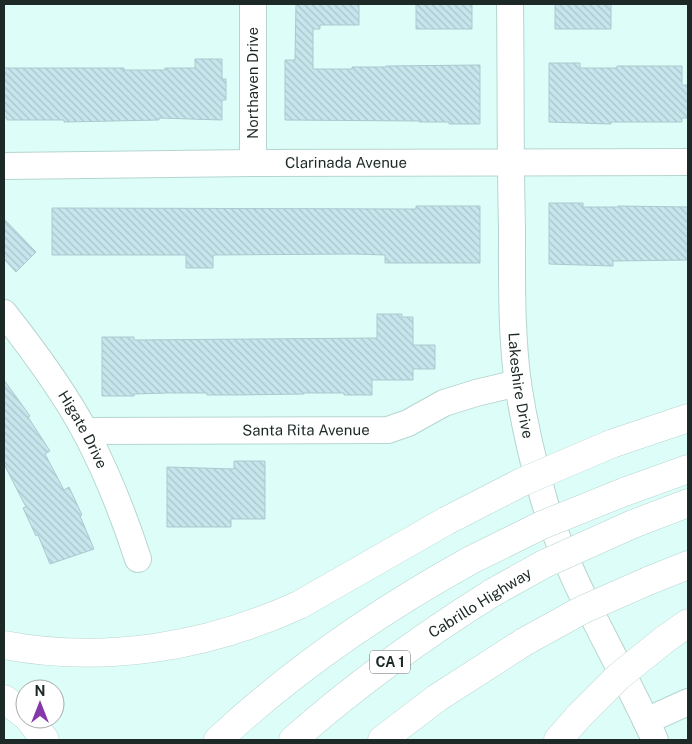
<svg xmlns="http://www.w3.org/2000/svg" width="692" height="744" font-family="'Public Sans',sans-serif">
  <defs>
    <pattern id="building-back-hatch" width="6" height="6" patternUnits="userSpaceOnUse" patternTransform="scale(1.25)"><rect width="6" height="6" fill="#c6e5ec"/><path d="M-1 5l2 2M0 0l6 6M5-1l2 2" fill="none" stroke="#aac4ca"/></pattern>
  </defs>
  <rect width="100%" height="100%" fill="#ddfdf8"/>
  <path fill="url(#building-back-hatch)" stroke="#aac9cf" d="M296,4H359V25H320V29H313V69H352V67H386V66L480,65V124H449V122H419V121L285,120V60H295Z
    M416,4H472V29H416Z
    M555,4H611V29H555Z
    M195,59H222V79H226V100H222V120L159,118V120L64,122V120H7V118H4V68H124V70H165V68H195Z
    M549,63H580V68H617V66H682V85H688V118H682V122H611V124L549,122Z
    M549,203H583V207H618V206L688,207V260L613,261V266L549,264Z
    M416,206H480V263H385V255L354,254L213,255V268H186V255H52V208L416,209Z
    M4,219L36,252L16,272L4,259Z
    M377,314H402V317H413V345H435V369H413V380H372V395H344V393H304V394L236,395H207V393H167L134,394V396H102V337H134V340L377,338Z
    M4,380L30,416L28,417L50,451L45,454L64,490L69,487L82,515L80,516L94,549L50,564L38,535L36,536L23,508L26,507L4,464Z
    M234,461H265V519H231V527H167V467L234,469Z"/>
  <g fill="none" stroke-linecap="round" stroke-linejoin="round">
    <defs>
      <g id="minor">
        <path d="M253,4V163"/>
        <path id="s1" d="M510,4C511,78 510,152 512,227C512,279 511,332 518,384C524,423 533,462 544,500C570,585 619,660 655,740"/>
        <path id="s2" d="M4,166L253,163L688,162"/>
        <path id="s3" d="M4,313C34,351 63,390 86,433C107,473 124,516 138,559"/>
        <path id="s4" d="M85,431L388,430L408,423L444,403L476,393L518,383"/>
        <path d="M646,721L688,702"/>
      </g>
      <path id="motorway" d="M611,444L688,418
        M624,492L688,469
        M633,524L688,503
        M648,581L688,565
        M664,640L688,623
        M4,645C104,664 207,647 299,605L446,521
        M4,699L25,715
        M29,719L45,740
        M218,740C294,669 379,611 471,560
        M293,740C355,685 422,637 492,593
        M382,740L437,698L524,642
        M558,740L579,716"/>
    </defs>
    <use href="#minor" stroke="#b6d5d0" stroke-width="28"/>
    <use href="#motorway" stroke="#b6d5d0" stroke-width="29"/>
    <use href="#minor" stroke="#fff" stroke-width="26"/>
    <use href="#motorway" stroke="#fff" stroke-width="28"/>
    <defs>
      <path id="motorway-bridge" d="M446,521L522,482L611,444
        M471,560L542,525L624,492
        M492,593L544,564L633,524
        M524,642L582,610L648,581
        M579,716L618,677L664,640"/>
    </defs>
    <use href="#motorway-bridge" stroke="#b6d5d0" stroke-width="29" stroke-linecap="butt"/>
    <use href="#motorway-bridge" stroke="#fff" stroke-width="28"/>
  </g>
  <g text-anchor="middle" stroke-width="4.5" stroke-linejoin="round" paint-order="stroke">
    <rect fill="#fff" stroke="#616968" stroke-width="1" x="370" y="650.5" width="40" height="23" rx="4"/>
    <g font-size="14" font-weight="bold" fill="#1d2927">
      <text x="390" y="667">CA 1</text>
    </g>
    <g font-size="15" fill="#1d2927" stroke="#fff">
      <text transform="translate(253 83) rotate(-90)" y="5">Northaven Drive</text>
      <text dy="5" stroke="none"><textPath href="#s2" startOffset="342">Clarinada Avenue</textPath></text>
      <text dy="5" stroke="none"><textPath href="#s1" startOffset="382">Lakeshire Drive</textPath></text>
      <text dy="5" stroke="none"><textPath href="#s3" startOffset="141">Higate Drive</textPath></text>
      <text dy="5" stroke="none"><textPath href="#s4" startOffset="221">Santa Rita Avenue</textPath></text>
      <text transform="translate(480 603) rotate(-32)" y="5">Cabrillo Highway</text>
    </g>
  </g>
  <rect width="692" height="744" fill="none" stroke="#1d2927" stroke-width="10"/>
  <g transform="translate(40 704)"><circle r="24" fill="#ffffff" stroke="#a5a9a9"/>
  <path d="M0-4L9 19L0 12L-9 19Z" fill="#8538a9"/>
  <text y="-8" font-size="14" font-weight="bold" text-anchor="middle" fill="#1d2927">N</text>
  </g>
</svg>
